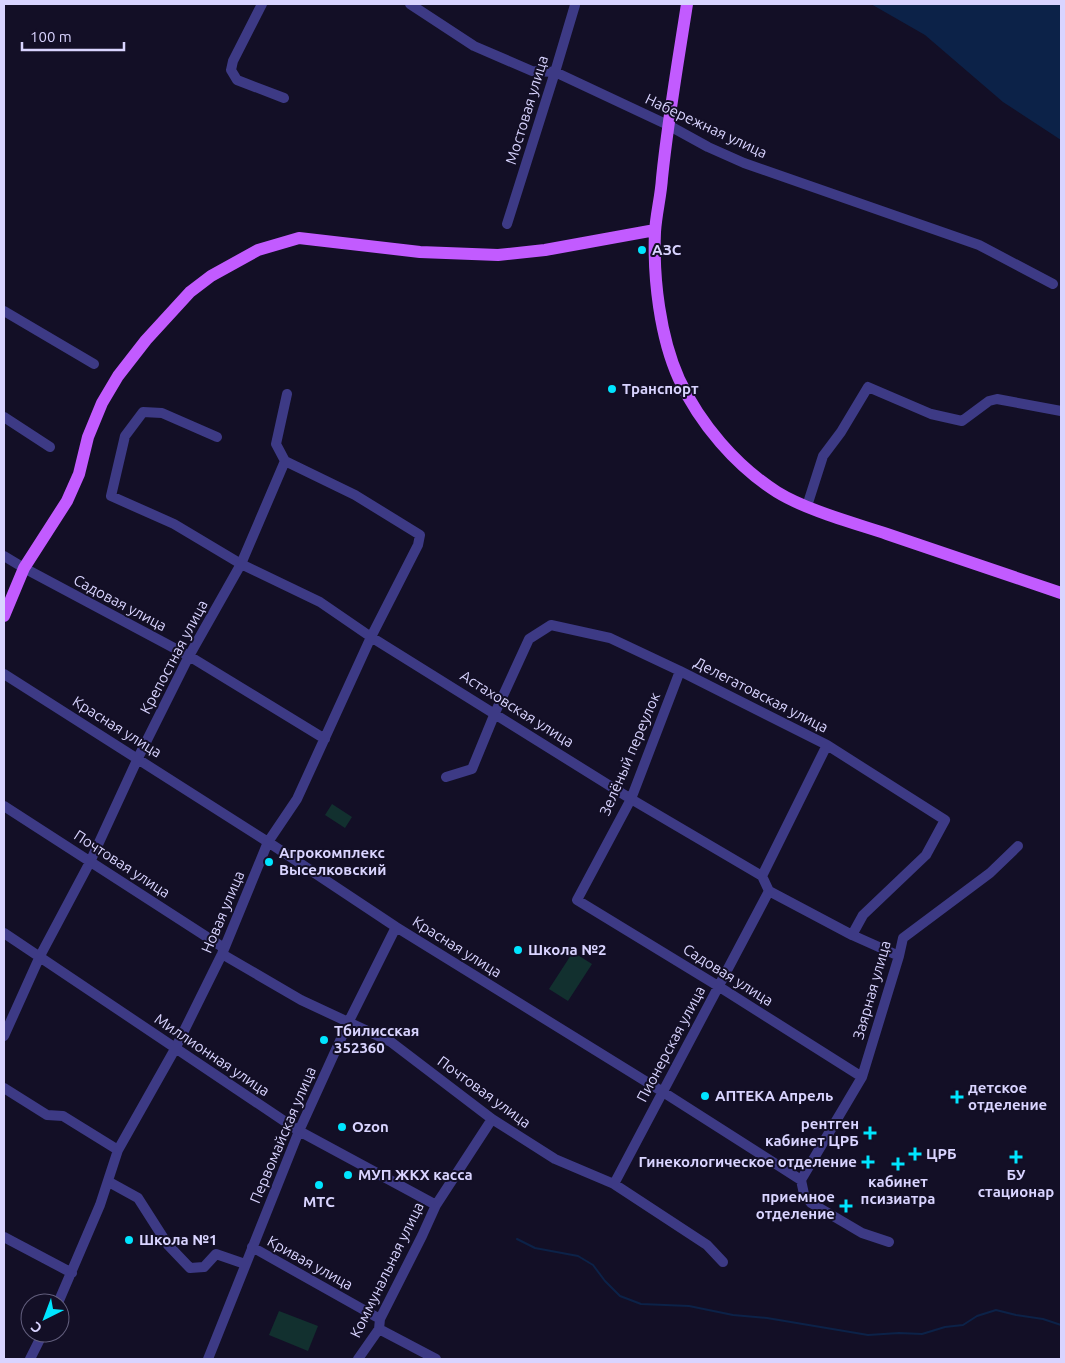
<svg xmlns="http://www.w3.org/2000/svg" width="1065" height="1363" font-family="Ubuntu,sans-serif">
  <rect width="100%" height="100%" fill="#130f26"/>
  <path fill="#12302f" d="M332,804L352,817L345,828L325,815Z
    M573,952L592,964L568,1001L549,989Z
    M279,1311L318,1326L308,1351L269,1335Z"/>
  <path fill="#0c2248" d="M871,4H1061V140L1003,102L925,35Z"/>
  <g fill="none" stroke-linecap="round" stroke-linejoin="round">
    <path stroke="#0c2248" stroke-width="2" d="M517,1239L535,1248L578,1256L593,1265L605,1281L620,1296L641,1304L689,1306L733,1315L767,1318L868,1335L899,1333L922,1334L945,1327L963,1325L977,1316L996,1310L1016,1315L1043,1319L1061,1325"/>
    <path stroke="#3d3a85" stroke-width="10" d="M262,4L233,61L231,70L237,80L284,98
      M410,4L474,46L532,71L555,72L668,125L708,147L744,163L979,245L1053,284
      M507,224L555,72L575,5
      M4,311L94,364
      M4,417L50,447
      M217,437L162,413L143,412L125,436L111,496L174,524L241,564L320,602L371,637L631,799L762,876L769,891L852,935L899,956
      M807,506L823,456L841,432L868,387L931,414L962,421L989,401L997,399L1061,411
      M4,556L24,568L189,656L325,739
      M680,671L631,799L577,900L718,986L862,1077
      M4,674L268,842L396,927L663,1092L801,1180L804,1194L811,1203L862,1233L889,1242
      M446,777L472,769L495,713L529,639L551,625L610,638L680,671L827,745L945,820L926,855L863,915L852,935
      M4,806L224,948
      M762,876L827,745
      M4,933L299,1131L436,1205
      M222,954L301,1000L391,1042L492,1119L555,1159L614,1184L707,1245L723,1262
      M4,1036L40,956L90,862L138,758L189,656L241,564L285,461L276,444L287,394
      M4,1088L47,1115L63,1116L118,1150
      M801,1180L862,1077L899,956L903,938L990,873L1018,846
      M109,1182L138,1198L168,1245L190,1268L204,1267L216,1254L245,1264
      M614,1184L769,891
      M4,1237L72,1273
      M252,1247L380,1319
      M58,1303L100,1205L118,1150L175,1049L222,954L268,842L297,799L371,637L418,545L420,535L355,495L285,461
      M379,1329L436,1359
      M30,1359L43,1333
      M208,1359L299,1131L349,1021L396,927
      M358,1359L379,1329L380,1319L422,1236L436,1205L492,1119"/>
    <path stroke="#c25bff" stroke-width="12" d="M687,4C678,62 668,119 662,178C661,196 656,214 655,232C653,278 660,337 679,379C700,424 736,466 777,492C806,510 854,523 887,534C945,554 1003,573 1061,593
      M4,616L24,568L67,501L79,474L88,437L102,403L118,376L146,340L190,292L211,276L258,250L299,238L420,252L498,255L545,250L655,230"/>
  </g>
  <g fill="#00e5ff" stroke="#130f26" stroke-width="2">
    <circle cx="642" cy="250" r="5"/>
    <circle cx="612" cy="389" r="5"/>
    <circle cx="269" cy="862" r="5"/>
    <circle cx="518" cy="950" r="5"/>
    <circle cx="324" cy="1040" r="5"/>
    <circle cx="705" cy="1096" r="5"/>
    <path d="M954.5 1089.5h5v5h5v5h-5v5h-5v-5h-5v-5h5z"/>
    <circle cx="342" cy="1127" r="5"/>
    <path d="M867.5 1125.5h5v5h5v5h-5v5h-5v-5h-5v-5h5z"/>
    <path d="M912.5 1146.5h5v5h5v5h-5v5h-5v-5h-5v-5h5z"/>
    <path d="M1013.5 1149.5h5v5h5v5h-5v5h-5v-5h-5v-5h5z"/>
    <path d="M865.5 1154.5h5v5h5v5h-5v5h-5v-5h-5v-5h5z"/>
    <path d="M895.5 1156.5h5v5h5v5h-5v5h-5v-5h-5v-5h5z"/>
    <circle cx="348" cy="1175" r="5"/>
    <circle cx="319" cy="1185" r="5"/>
    <path d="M843.5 1198.5h5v5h5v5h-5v5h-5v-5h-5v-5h5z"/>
    <circle cx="129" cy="1240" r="5"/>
  </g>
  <g text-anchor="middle" stroke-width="4" stroke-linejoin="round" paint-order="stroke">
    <g font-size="15" fill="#d9d4ff" stroke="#130f26">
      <text transform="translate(527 110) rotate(-73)" y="5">Мостовая улица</text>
      <text transform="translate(706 126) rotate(25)" y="5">Набережная улица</text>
      <text transform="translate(120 603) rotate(28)" y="5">Садовая улица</text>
      <text transform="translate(174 657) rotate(-62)" y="5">Крепостная улица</text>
      <text transform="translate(761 695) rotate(27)" y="5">Делегатовская улица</text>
      <text transform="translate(517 709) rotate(32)" y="5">Астаховская улица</text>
      <text transform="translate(117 727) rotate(32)" y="5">Красная улица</text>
      <text transform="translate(630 754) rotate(-67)" y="5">Зелёный переулок</text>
      <text transform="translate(122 864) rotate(33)" y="5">Почтовая улица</text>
      <text transform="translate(223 912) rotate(-67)" y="5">Новая улица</text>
      <text transform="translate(457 947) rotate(32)" y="5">Красная улица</text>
      <text transform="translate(728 975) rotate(32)" y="5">Садовая улица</text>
      <text transform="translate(872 990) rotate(-74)" y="5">Заярная улица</text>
      <text transform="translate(671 1044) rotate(-62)" y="5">Пионерская улица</text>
      <text transform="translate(212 1055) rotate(34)" y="5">Миллионная улица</text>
      <text transform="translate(484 1092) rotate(36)" y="5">Почтовая улица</text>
      <text transform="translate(283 1135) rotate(-67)" y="5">Первомайская улица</text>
      <text transform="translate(310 1263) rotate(29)" y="5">Кривая улица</text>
      <text transform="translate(387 1270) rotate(-64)" y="5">Коммунальная улица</text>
    </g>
    <g font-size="15" font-weight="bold" fill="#d9d4ff" stroke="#130f26" text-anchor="start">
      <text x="652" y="255">АЗС</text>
      <text x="622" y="394">Транспорт</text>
      <text x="279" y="858">Агрокомплекс<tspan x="279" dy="17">Выселковский</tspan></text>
      <text x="528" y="955">Школа №2</text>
      <text x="334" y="1036">Тбилисская<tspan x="334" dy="17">352360</tspan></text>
      <text x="968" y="1093">детское<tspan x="968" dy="17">отделение</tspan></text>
      <text x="715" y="1101">АПТЕКА Апрель</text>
      <text x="859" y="1129" text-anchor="end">рентген<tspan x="859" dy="17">кабинет ЦРБ</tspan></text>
      <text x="352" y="1132">Ozon</text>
      <text x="926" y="1159">ЦРБ</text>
      <text x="857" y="1167" text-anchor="end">Гинекологическое отделение</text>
      <text x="358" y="1180">МУП ЖКХ касса</text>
      <text x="1016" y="1180" text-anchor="middle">БУ<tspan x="1016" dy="17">стационар</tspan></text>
      <text x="898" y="1187" text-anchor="middle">кабинет<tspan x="898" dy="17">псизиатра</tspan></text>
      <text x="835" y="1202" text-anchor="end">приемное<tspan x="835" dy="17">отделение</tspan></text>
      <text x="319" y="1207" text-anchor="middle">МТС</text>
      <text x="139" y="1245">Школа №1</text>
    </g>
  </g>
  <rect width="1065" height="1363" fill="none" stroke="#d9d4ff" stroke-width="10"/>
  <g transform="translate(45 1318) rotate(222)"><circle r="24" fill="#130f26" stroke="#625e7d"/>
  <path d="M0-4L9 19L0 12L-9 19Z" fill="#00e5ff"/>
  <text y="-8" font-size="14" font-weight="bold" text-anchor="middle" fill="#d9d4ff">С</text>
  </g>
  <path d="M22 42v8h102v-8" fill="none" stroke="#d9d4ff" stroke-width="2.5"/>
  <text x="30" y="42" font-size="15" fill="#d9d4ff" stroke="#130f26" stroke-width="4" paint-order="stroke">100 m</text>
</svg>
